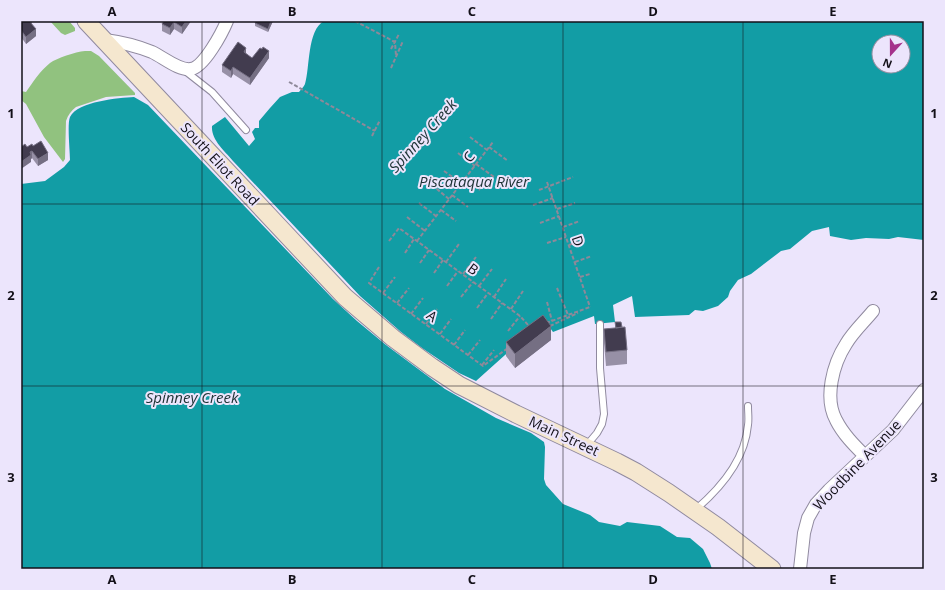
<svg xmlns="http://www.w3.org/2000/svg" width="945" height="590" font-family="'Open Sans',sans-serif">
  <rect width="100%" height="100%" fill="#ece5fc"/>
  <path fill="#91c27f" d="M50,21H69L75,28V31L65,35L61,33Z
    M85,51H91L99,56L135,93V95L106,97L76,107C71,111 68,115 66,121L65,159L63,162L44,137L26,104L21,100V91L26,92C33,82 40,71 50,63C57,58 75,52 85,51Z"/>
  <path fill="#129da5" fill-rule="evenodd" d="M324,21H924V240L898,237L889,239L866,238L851,240L830,236L829,227L812,231L790,249L781,251L751,274L738,280L730,291L728,297L718,306L703,311L695,310L689,315L635,317L632,296L613,305L615,322L595,324L594,316L553,332L548,325L524,340L505,355L476,381L459,373L422,348L401,332L360,296L233,161C224,150 211,140 212,126L225,117L249,146L255,139L252,132L255,128H259V121L270,108L280,97L292,92H299C301,89 304,87 305,84C310,68 307,30 324,21ZM879,42H903V66H879Z
    M134,97L148,105L333,299L357,321L386,345L445,389L496,418L531,433L544,442L545,447L544,479L546,485L563,504L590,515L599,522L620,526L627,522L660,526L677,537L690,538L703,549L710,563L712,569H21V184L45,181L64,167L70,160C70,151 67,124 70,117C78,101 119,98 134,97Z"/>
  <g fill="none" stroke-linecap="round" stroke-linejoin="round">
    <defs>
      <path id="lane" d="M184,70L212,92L246,130
        M586,446L597,433L602,424L604,414L600,368V324
        M695,510C721,488 745,460 748,425C749,419 748,413 748,406"/>
      <path id="street" d="M105,40C121,42 137,46 152,52C163,57 179,71 191,69C204,67 222,33 227,21
        M865,456C854,445 843,434 836,420C824,398 833,364 846,344C853,332 864,322 873,311
        M800,569L804,533L808,518L816,504L829,490L893,430L924,390"/>
      <path id="secondary" d="M86,21L345,297L393,338L432,367L459,385L516,414L617,462L636,472L669,493L718,527L772,569"/>
    </defs>
    <use href="#lane" stroke="#908a9f" stroke-width="8"/>
    <use href="#street" stroke="#908a9f" stroke-width="14"/>
    <use href="#secondary" stroke="#908a9f" stroke-width="19"/>
    <path stroke="#8e8999" stroke-width="2" stroke-dasharray="4 2" stroke-linecap="butt" d="M355,21L395,42L396,56
      M391,49L399,34
      M391,68L403,41
      M289,82L375,131
      M372,136L380,120
      M470,137L487,150
      M489,147L508,161
      M458,153L475,166
      M476,164L494,177
      M444,171L461,183
      M465,178L480,190
      M547,182L590,307
      M432,185L449,199
      M539,190L573,177
      M452,195L468,207
      M419,203L436,216
      M533,205L553,198
      M557,209L575,203
      M441,210L456,221
      M407,217L425,231
      M540,223L559,216
      M563,227L580,221
      M389,241L399,228L520,316L529,326
      M417,241L493,142
      M547,243L566,237
      M569,245L585,239
      M405,253L414,239
      M446,262L459,244
      M575,262L592,256
      M420,263L429,250
      M379,267L369,283L483,366L508,348
      M434,273L443,260
      M463,274L476,257
      M580,277L590,274
      M447,286L458,271
      M479,286L492,269
      M557,288L568,315
      M383,293L395,277
      M461,297L473,282
      M494,297L506,279
      M547,302L552,321
      M397,303L409,288
      M477,308L488,293
      M511,309L523,291
      M411,314L423,298
      M491,319L502,303
      M546,323L590,307
      M426,324L437,309
      M550,326L578,313
      M508,331L520,316
      M440,334L451,319
      M454,345L465,330
      M468,355L480,340
      M482,365L494,350"/>
    <use href="#lane" stroke="#fff" stroke-width="6"/>
    <use href="#street" stroke="#fff" stroke-width="12"/>
    <use href="#secondary" stroke="#f5e7cf" stroke-width="17"/>
  </g>
  <path fill="#9790a6" d="M21,21H32V25L36,36L26,44L21,37Z
    M164,21H191L182,34L174,29L170,35L162,31V24Z
    M256,21H273L268,32L255,26V23Z
    M246,54L252,58H269L250,85L233,74L231,78L222,72V65Z
    M33,146L48,160L38,166L32,158L31,159V162L27,147Z
    M615,322L622,327L627,350V364L606,366L604,343V329L615,328Z
    M551,340L515,368L506,356V342Z"/>
  <path fill="#756f83" d="M186,21H191L182,34V27Z
    M271,21H273L268,32V29Z
    M174,22V29L170,35V28Z
    M36,29V36L26,44V37Z
    M246,48V55L244,52Z
    M269,51V58L250,85V78Z
    M233,67V74L231,78V71Z
    M32,151V158L31,159V162L21,169V162L30,152Z
    M48,153V160L38,166V159Z
    M551,326V340L515,368V354Z"/>
  <path fill="#423c4f" stroke="#756f83" d="M21,21H31L30,22L36,29L26,37L21,30Z
    M164,21H186L182,27L174,22L170,28L162,24Z
    M256,21H271L268,29L255,23Z
    M238,42L246,48L244,52L252,58L260,48L262,49L263,47L269,51L250,78L233,67L231,71L222,65Z
    M41,141L48,153L38,159L32,151L30,152L31,155L21,162V147L25,144L27,147L32,144L33,146Z
    M543,315L551,326L515,354L506,342Z
    M615,322H621L622,327L616,328Z
    M625,327L627,350L606,352L604,329Z"/>
  <path fill="none" stroke="#131018" stroke-width="1" stroke-opacity="0.55" d="M202,21V569M382,21V569M563,21V569M743,21V569M21,204H924M21,386H924"/>
  <g text-anchor="middle" stroke-width="4" stroke-linejoin="round" paint-order="stroke">
    <g font-size="14" fill="#131018" stroke="#ece5fc">
      <text transform="translate(469 157) rotate(-52)" y="5">C</text>
      <text transform="translate(220 164) rotate(47)" y="5">South Eliot Road</text>
      <text transform="translate(578 241) rotate(71)" y="5">D</text>
      <text transform="translate(473 269) rotate(36)" y="5">B</text>
      <text transform="translate(432 316) rotate(36)" y="5">A</text>
      <text transform="translate(564 436) rotate(25)" y="5">Main Street</text>
      <text transform="translate(857 465) rotate(-46)" y="5">Woodbine Avenue</text>
    </g>
    <g font-size="15" font-style="italic" fill="#1e3335" stroke="#ece5fc">
      <text transform="translate(423 136) rotate(-48)" y="5">Spinney Creek</text>
      <text x="474" y="187">Piscataqua River</text>
      <text x="192" y="403">Spinney Creek</text>
    </g>
  </g>
  <rect width="945" height="590" fill="none" stroke="#ece5fc" stroke-width="44"/>
  <g transform="translate(891 54) rotate(201)"><circle r="19" fill="#ece5fc" stroke="#9590a1"/>
  <path d="M0-3L7 15L0 10L-7 15Z" fill="#a5328c"/>
  <text y="-6" font-size="11" font-weight="bold" text-anchor="middle" fill="#131018">N</text>
  </g>
  <rect x="22" y="22" width="901" height="546" fill="none" stroke="#131018" stroke-width="1.5"/>
  <g font-size="13" text-anchor="middle" font-weight="bold" fill="#131018">
    <text x="112" y="16">A</text>
    <text x="292" y="16">B</text>
    <text x="472" y="16">C</text>
    <text x="653" y="16">D</text>
    <text x="833" y="16">E</text>
    <text x="11" y="118">1</text>
    <text x="934" y="118">1</text>
    <text x="11" y="300">2</text>
    <text x="934" y="300">2</text>
    <text x="11" y="482">3</text>
    <text x="934" y="482">3</text>
    <text x="112" y="584">A</text>
    <text x="292" y="584">B</text>
    <text x="472" y="584">C</text>
    <text x="653" y="584">D</text>
    <text x="833" y="584">E</text>
  </g>
</svg>
